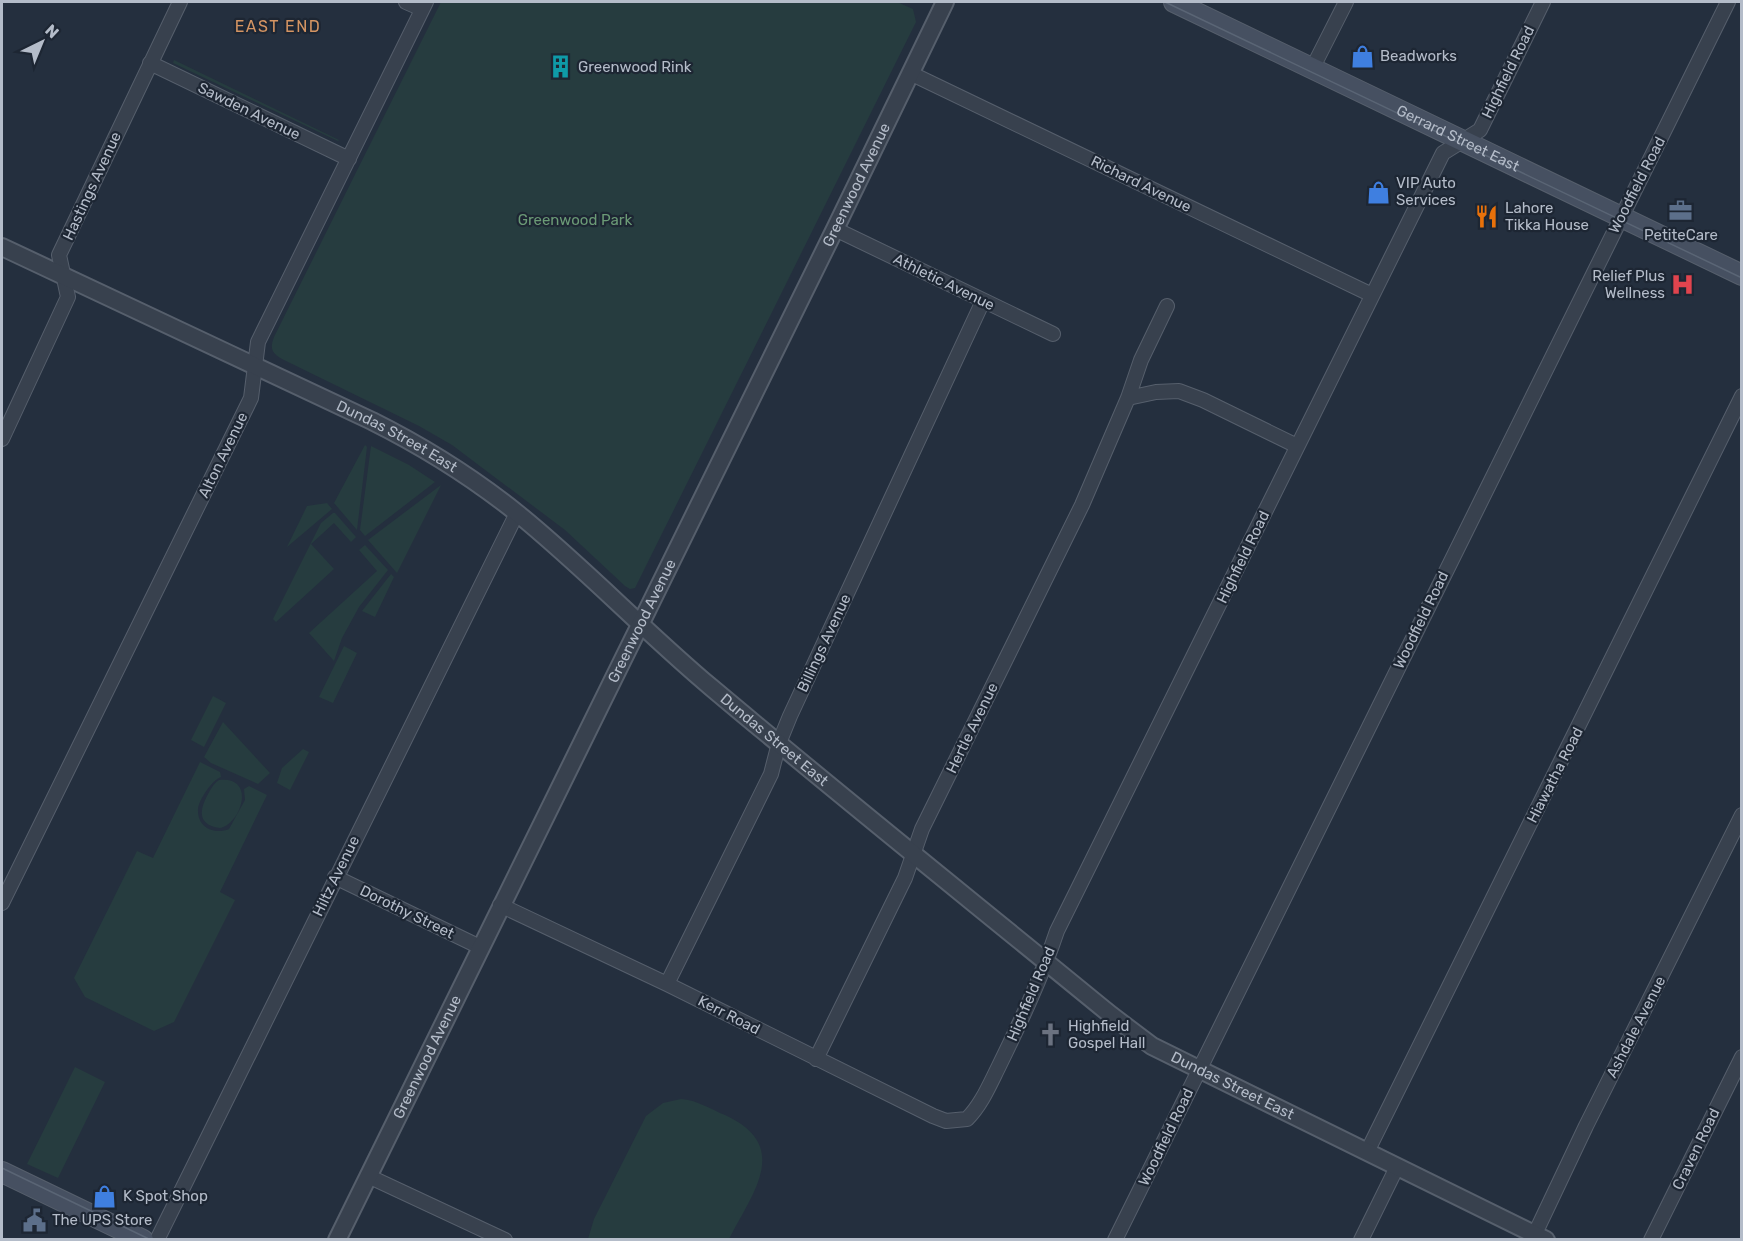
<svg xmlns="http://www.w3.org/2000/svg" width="1743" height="1241" font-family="Rubik,sans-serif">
  <rect width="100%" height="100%" fill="#242f3e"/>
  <path fill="#263c3f" d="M441,2H897L913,9L916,22L635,588L630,589L625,586L565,530L452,445L419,426L284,360C273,354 269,350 274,337Z
    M174,60L339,140L338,141L173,63Z
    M365,445L367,447L357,530L334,503Z
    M371,446L409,465L435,482L365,536L360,530Z
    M441,485L397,573L368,540Z
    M327,503L332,509L287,547L307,506Z
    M333,513H335L356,537L351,542L334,523L311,544L334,569L276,622L273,619L321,523Z
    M365,545L388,570L359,607L342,638L334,661L309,633L377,571L359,550Z
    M391,574L394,577L375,617L362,611Z
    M344,646L357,653L333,703L319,697Z
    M213,696L226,703L204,747L191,740Z
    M223,722L270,773L258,784L211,763L204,757Z
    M303,749L309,752L290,790L277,783L282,768Z
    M200,762L220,772L221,777C212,780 197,802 198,811C198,828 215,835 229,829L245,800L244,789L249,786L267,795L220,892L235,900L174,1022L154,1031L85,997L74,978L137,851L153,858Z
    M219,780C257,776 241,824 220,828C198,825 199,811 207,796C211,789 213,784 219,780Z
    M75,1067L105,1082L58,1178L27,1164Z
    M681,1099C697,1100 710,1109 725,1115C792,1146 753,1192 729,1239H588L594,1219L646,1116L663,1103Z"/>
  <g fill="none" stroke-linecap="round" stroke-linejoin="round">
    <defs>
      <path id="minor" d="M406,2L422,9
        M150,63L349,159
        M1312,69L1346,2
        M910,73L1372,295
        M835,229L1053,334
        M1128,398L1156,392L1179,391L1203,400L1297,446
        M2,439L68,297L59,255L180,2
        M335,877L480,947
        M2,903L251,398L258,342L426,2
        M500,905L667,984L933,1116L946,1121L967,1119C981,1105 989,1086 998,1068C1020,1023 1041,979 1057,931L1443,153L1480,130L1543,2
        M667,984L771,774L779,743L790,716L983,301
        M816,1059L905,878L922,829L1082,505L1128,398L1141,360L1167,306
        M1367,1152L1742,396
        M368,1176L505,1240
        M157,1240L517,513
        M1115,1240L1728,2
        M1361,1240L1397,1167
        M1532,1240L1586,1126L1742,815
        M1651,1240L1742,1057"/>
      <g id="tertiary">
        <path id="s1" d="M2,247L372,421C424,447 472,477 517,513C585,568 645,632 712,688C844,799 978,906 1111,1015L1152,1046L1546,1240"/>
        <path id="s2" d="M337,1240L835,229L945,2"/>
      </g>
      <g id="secondary">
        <path id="s3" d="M1174,2L1742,275"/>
        <path d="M2,1172L143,1240"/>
      </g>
    </defs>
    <use href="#minor" stroke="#565f6c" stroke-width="16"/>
    <use href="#tertiary" stroke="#565f6c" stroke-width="20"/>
    <use href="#secondary" stroke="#565f6c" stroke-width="22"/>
    <use href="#minor" stroke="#38414e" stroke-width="14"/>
    <use href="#tertiary" stroke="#38414e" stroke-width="16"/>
    <use href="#secondary" stroke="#465061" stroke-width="20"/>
    <path stroke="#5a6575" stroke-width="1.5" d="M1165,2L1742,278
      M2,1168L151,1240"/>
  </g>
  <defs>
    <symbol id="shop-bare" viewBox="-9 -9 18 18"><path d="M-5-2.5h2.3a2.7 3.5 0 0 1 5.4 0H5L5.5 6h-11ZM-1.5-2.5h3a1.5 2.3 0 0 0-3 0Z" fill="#3f7fe0" stroke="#1d2633" stroke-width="2.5" paint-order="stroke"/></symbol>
    <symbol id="building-bare" viewBox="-9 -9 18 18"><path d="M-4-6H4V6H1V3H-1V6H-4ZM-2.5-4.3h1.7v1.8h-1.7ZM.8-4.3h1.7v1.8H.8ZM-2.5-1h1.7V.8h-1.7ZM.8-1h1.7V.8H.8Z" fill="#0f9aa8" stroke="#1d2633" stroke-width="2.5" paint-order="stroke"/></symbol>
    <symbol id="office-bare" viewBox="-9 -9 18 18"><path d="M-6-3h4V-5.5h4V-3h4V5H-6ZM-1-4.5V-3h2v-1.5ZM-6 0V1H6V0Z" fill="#5c6f8a" stroke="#1d2633" stroke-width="2.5" paint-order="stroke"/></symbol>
    <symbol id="restaurant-bare" viewBox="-9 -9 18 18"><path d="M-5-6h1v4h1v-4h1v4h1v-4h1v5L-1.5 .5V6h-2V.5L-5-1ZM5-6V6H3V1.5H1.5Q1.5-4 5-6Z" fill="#e8710a" stroke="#1d2633" stroke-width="2.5" paint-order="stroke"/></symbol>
    <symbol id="hospital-bare" viewBox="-9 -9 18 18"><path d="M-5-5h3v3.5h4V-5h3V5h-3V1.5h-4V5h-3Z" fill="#e0444e" stroke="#1d2633" stroke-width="2.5" paint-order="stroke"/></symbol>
    <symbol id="church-bare" viewBox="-9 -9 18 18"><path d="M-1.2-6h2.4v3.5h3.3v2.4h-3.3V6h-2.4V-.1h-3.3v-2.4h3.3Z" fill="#6b7280" stroke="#1d2633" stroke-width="2.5" paint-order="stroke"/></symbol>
    <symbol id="civic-bare" viewBox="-9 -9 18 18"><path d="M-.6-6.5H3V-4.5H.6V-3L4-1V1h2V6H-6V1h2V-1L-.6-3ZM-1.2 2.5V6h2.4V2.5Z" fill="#5c6f8a" stroke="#1d2633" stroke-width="2.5" paint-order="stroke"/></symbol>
  </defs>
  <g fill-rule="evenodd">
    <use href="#shop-bare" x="1346" y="40" width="33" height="33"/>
    <use href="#building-bare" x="544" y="50" width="33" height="33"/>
    <use href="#shop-bare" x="1362" y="176" width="33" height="33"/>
    <use href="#office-bare" x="1664" y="194" width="33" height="33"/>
    <use href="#restaurant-bare" x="1470" y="200" width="33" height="33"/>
    <use href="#hospital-bare" x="1666" y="268" width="33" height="33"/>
    <use href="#church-bare" x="1034" y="1018" width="33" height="33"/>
    <use href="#shop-bare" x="88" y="1180" width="33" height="33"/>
    <use href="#civic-bare" x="18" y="1204" width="33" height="33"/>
  </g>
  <g text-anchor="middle" stroke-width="4.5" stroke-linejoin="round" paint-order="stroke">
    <g font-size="15" fill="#b4bcc9" stroke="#1d2633" text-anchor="start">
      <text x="1380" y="61">Beadworks</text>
      <text x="578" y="72">Greenwood Rink</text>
      <text x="1396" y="188">VIP Auto<tspan x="1396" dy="17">Services</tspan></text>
      <text x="1505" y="213">Lahore<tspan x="1505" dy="17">Tikka House</tspan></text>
      <text x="1681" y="240" text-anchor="middle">PetiteCare</text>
      <text x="1665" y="281" text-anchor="end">Relief Plus<tspan x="1665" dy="17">Wellness</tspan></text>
      <text x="1068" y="1031">Highfield<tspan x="1068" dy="17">Gospel Hall</tspan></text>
      <text x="123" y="1201">K Spot Shop</text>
      <text x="52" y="1225">The UPS Store</text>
    </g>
    <g font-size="15" fill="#b4bcc9" stroke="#1d2633">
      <text transform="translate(1508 72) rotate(-64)" y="5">Highfield Road</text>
      <text transform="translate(249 111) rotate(26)" y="5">Sawden Avenue</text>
      <text dy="5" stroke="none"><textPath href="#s3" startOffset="315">Gerrard Street East</textPath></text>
      <text transform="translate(1141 184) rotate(26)" y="5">Richard Avenue</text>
      <text dy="5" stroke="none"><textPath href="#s2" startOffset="1176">Greenwood Avenue</textPath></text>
      <text transform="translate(1637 185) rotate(-63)" y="5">Woodfield Road</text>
      <text transform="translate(92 186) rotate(-65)" y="5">Hastings Avenue</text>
      <text transform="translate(944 282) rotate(26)" y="5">Athletic Avenue</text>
      <text dy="5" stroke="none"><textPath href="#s1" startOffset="438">Dundas Street East</textPath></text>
      <text transform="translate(223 455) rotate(-64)" y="5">Alton Avenue</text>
      <text transform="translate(1243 557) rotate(-64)" y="5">Highfield Road</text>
      <text transform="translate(1421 620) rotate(-64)" y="5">Woodfield Road</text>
      <text dy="5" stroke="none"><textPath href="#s2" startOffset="690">Greenwood Avenue</textPath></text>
      <text transform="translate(824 643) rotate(-65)" y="5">Billings Avenue</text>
      <text transform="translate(972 728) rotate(-64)" y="5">Hertle Avenue</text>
      <text dy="5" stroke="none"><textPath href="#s1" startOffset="924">Dundas Street East</textPath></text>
      <text transform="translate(1555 775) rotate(-63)" y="5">Hiawatha Road</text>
      <text transform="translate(336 876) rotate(-64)" y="5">Hiltz Avenue</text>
      <text transform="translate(407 912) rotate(26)" y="5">Dorothy Street</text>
      <text transform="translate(1031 994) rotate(-67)" y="5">Highfield Road</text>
      <text transform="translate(729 1015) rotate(27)" y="5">Kerr Road</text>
      <text transform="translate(1636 1027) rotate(-63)" y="5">Ashdale Avenue</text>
      <text dy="5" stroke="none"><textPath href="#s2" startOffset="204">Greenwood Avenue</textPath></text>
      <text dy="5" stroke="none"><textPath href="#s1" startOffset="1500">Dundas Street East</textPath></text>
      <text transform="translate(1166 1137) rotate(-64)" y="5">Woodfield Road</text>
      <text transform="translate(1696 1149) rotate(-64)" y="5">Craven Road</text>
    </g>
    <g font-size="15" fill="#6b9a76" stroke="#1d2633">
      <text x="575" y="225">Greenwood Park</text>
    </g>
    <g font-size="16" letter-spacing="1.5" fill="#d59563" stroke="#1d2633">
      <text x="278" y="32">EAST END</text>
    </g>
  </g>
  <rect width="1743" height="1241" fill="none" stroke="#b4bcc9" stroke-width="6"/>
  <g transform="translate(42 42) rotate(43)" stroke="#1d2633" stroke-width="4.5" paint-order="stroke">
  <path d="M0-4.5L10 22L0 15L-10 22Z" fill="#b4bcc9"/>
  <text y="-9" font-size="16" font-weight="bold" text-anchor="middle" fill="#b4bcc9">N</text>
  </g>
</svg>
